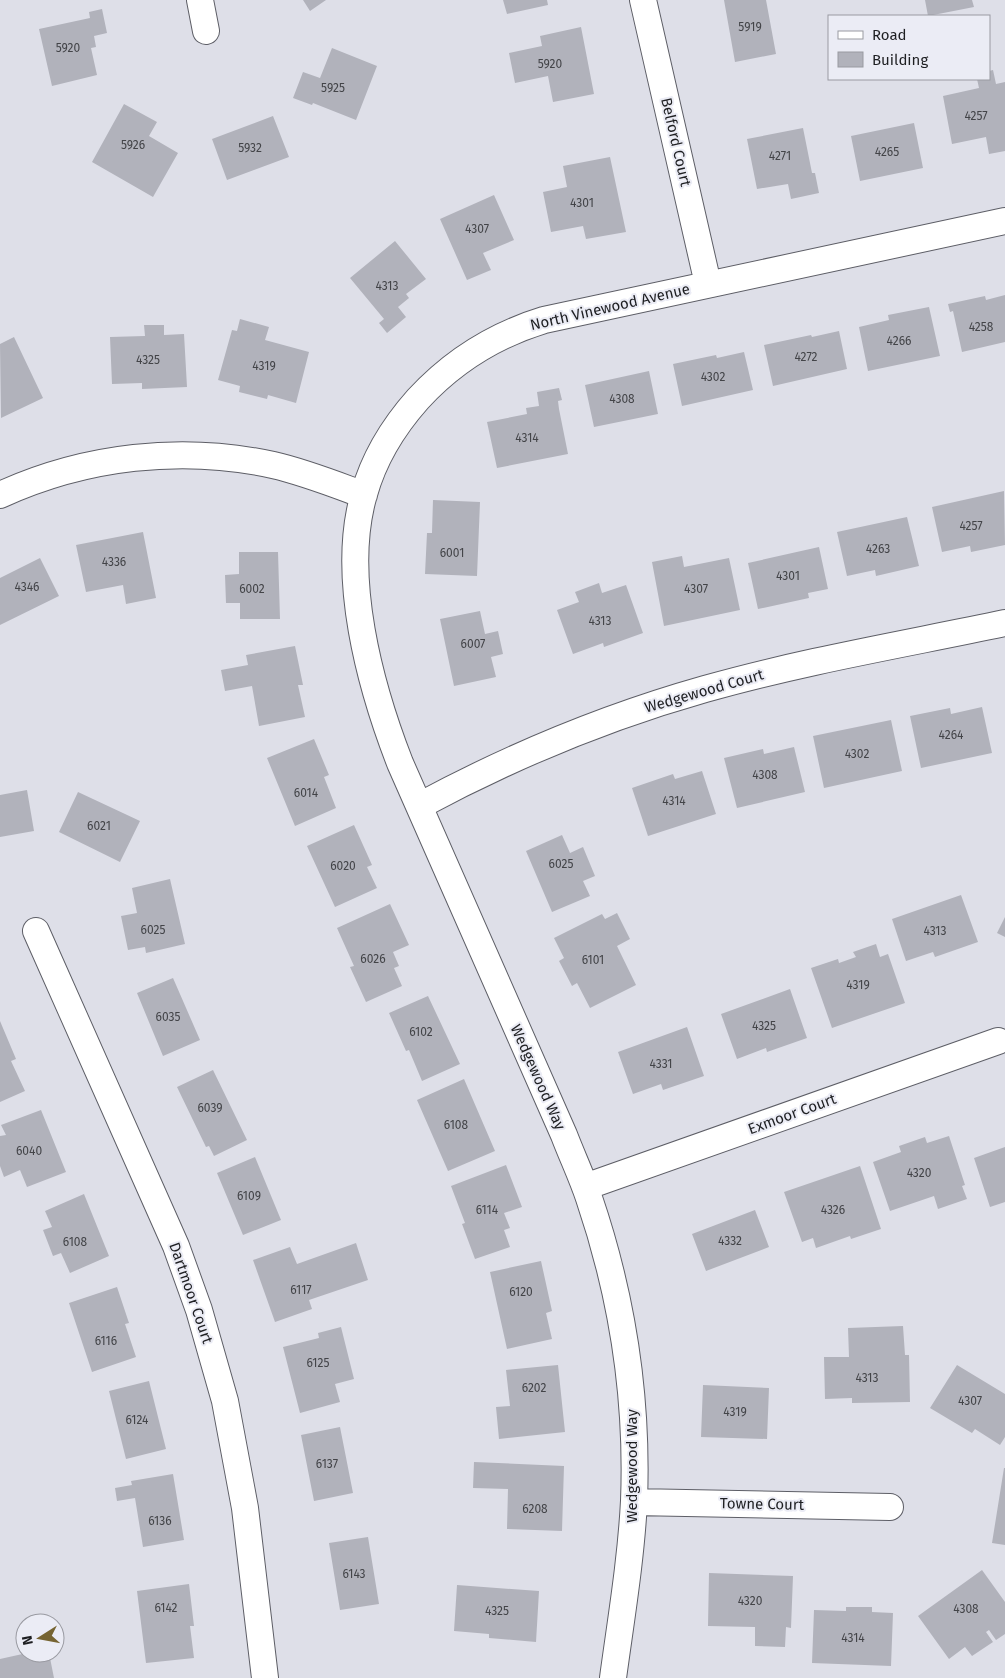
<svg xmlns="http://www.w3.org/2000/svg" width="1005" height="1678" font-family="'Fira Sans',sans-serif">
  <rect width="100%" height="100%" fill="#dedfe8"/>
  <path fill="#b1b2bb" d="M303,0H326L310,11Z
    M503,0H547L548,5L507,14Z
    M724,0H766L776,54L735,62Z
    M925,0H972L974,7L928,16Z
    M102,9L107,33L94,36L96,47L91,48L97,75L52,86L39,29L90,18L89,12Z
    M581,27L594,94L553,102L548,76L515,83L509,53L542,46L540,36Z
    M332,48L377,66L356,120L313,103L312,105L293,98L303,72L320,78Z
    M993,70L996,84L1005,82V151L989,154L986,137L952,144L943,96L979,88L977,79H989V71Z
    M124,104L157,122L149,136L178,153L153,197L92,162Z
    M273,116L289,157L227,180L212,139Z
    M914,123L923,168L860,181L851,136Z
    M803,128L812,173H815L819,193L791,199L788,184L757,189L747,139Z
    M610,157L626,232L586,239L583,226L551,232L543,192L567,187L563,166Z
    M494,195L514,240L483,253L491,270L467,280L440,219Z
    M395,241L426,279L406,294L409,298L398,307L406,317L387,333L379,323L384,319L350,278Z
    M1005,295V342L962,352L953,311L950,312L948,304L985,296L986,300Z
    M929,307L940,356L868,371L859,327L889,320L888,315Z
    M240,319L269,327L265,340L309,352L296,403L268,395L267,399L239,392L240,386L218,380L232,330L237,331Z
    M144,325H164V335L184,334L187,387L142,389V383L112,384L110,337L145,336Z
    M839,331L847,369L773,386L764,345L811,335L812,337Z
    M14,337L43,398L1,418L0,344Z
    M744,352L753,390L682,406L673,364L716,355L717,358Z
    M649,371L658,414L594,427L585,385Z
    M559,388L562,400L558,401L559,409L568,454L497,468L487,422L527,414L526,408L539,406L537,392Z
    M1004,491L1005,545L971,552L970,546L942,552L932,507Z
    M433,500L480,502L477,576L425,574L427,533H432Z
    M907,517L919,566L876,576L875,570L847,576L837,532Z
    M143,532L156,598L126,604L123,585L86,592L76,545Z
    M819,547L828,589L808,593L809,598L758,609L748,563Z
    M239,552H278L280,619H240V603H226L225,575L239,574Z
    M682,556L684,567L729,558L740,610L664,626L652,562Z
    M40,558L59,596L0,625V578Z
    M599,583L602,593L626,585L643,633L604,647L603,643L573,654L557,610L579,602L575,592Z
    M480,611L485,634L498,631L503,654L491,657L496,677L454,686L440,619Z
    M295,646L303,685H298L305,717L259,726L252,686L225,691L221,670L248,665L246,655Z
    M982,707L992,753L921,768L910,716L950,708L951,714Z
    M891,720L902,771L824,788L813,736Z
    M314,739L329,775L324,777L336,808L295,826L267,758Z
    M794,747L805,792L737,808L724,758L763,749L764,754Z
    M702,771L716,814L648,836L632,788L673,774L675,779Z
    M27,790L34,831L0,837V795Z
    M78,792L140,821L120,862L59,832Z
    M354,825L372,865L367,867L377,888L335,907L307,846Z
    M562,835L570,853L583,847L595,876L583,881L590,896L552,912L526,851Z
    M170,879L185,944L146,953L145,947L128,950L121,916L137,913L132,888Z
    M961,895L978,942L935,957L933,952L906,961L892,919Z
    M390,904L409,945L393,952L399,966L394,968L402,986L366,1002L350,967L354,966L337,928Z
    M617,913L630,939L617,946L636,985L590,1008L577,983L572,986L559,961L564,958L554,938L602,914L605,919Z
    M1005,917V937L997,933Z
    M876,944L880,957L888,954L905,1003L832,1028L811,968L838,959L839,963L856,957L853,952Z
    M173,978L200,1040L163,1056L137,993Z
    M790,989L807,1038L767,1052L766,1048L737,1059L721,1014Z
    M428,996L460,1064L422,1081L409,1050L406,1051L389,1013Z
    M0,1021L16,1059L11,1061L25,1091L0,1102Z
    M687,1027L704,1076L663,1090L661,1084L633,1094L618,1052Z
    M213,1070L247,1140L214,1156L209,1146L206,1147L177,1087Z
    M464,1079L495,1151L448,1171L417,1100Z
    M41,1110L66,1172L27,1187L20,1170L4,1177L0,1166V1136L6,1135L1,1125Z
    M949,1136L965,1185L962,1186L967,1199L938,1209L934,1196L890,1211L873,1162L901,1152L899,1146L925,1137L927,1143Z
    M1005,1147V1202L990,1207L974,1158Z
    M255,1157L281,1220L243,1235L217,1173Z
    M506,1165L522,1207L504,1213L510,1228L504,1230L510,1247L475,1259L462,1224L465,1223L451,1186Z
    M860,1166L881,1229L851,1239L850,1236L816,1248L813,1238L802,1242L784,1192Z
    M84,1194L109,1256L70,1273L61,1253L53,1256L43,1230L52,1227L45,1211Z
    M755,1210L769,1247L706,1271L692,1234Z
    M356,1243L368,1280L309,1300L312,1309L275,1322L253,1260L290,1247L297,1264Z
    M541,1261L552,1311L546,1313L552,1339L507,1349L490,1272Z
    M117,1287L129,1323L125,1324L136,1357L92,1372L69,1303Z
    M903,1326L905,1355H909L910,1402L852,1403V1398L825,1399L824,1357H849L848,1328Z
    M341,1327L354,1379L335,1384L340,1402L300,1413L283,1347L319,1338L318,1333Z
    M558,1365L565,1432L499,1439L496,1407L510,1406L506,1370Z
    M957,1365L1005,1394V1437L1000,1445L975,1429L972,1433L930,1408Z
    M149,1381L166,1449L126,1459L109,1391Z
    M703,1385L769,1388L767,1439L701,1437Z
    M340,1427L353,1493L314,1501L301,1435Z
    M474,1462L564,1466L562,1531L507,1529L508,1489L473,1488Z
    M1004,1468H1005V1545L992,1543Z
    M173,1474L184,1540L143,1547L135,1498L117,1501L115,1488L132,1485L131,1481Z
    M368,1537L379,1604L340,1610L329,1543Z
    M982,1570L1005,1602V1634L996,1640L989,1630L986,1632L993,1642L972,1656L965,1647L949,1659L918,1616Z
    M709,1573L793,1576L791,1628L786,1627L785,1647L755,1646V1627L708,1626Z
    M189,1584L194,1626H190L194,1658L146,1663L137,1591Z
    M457,1585L539,1591L536,1642L489,1638V1634L454,1631Z
    M846,1607H872V1612L893,1613L891,1666L812,1663L814,1610L846,1611Z
    M27,1653H49L54,1678H0V1659Z"/>
  <g fill="none" stroke-linecap="round" stroke-linejoin="round">
    <defs>
      <path id="minor" d="M200,0L206,31
        M643,0L708,284
        M0,495C85,456 182,445 273,465C304,472 334,484 364,495
        M419,806C510,757 606,717 705,689C804,661 905,644 1005,623
        M36,931L176,1246L199,1310L225,1401L245,1508L265,1678
        M585,1187L998,1041
        M634,1502L890,1507
        M613,1678C621,1619 631,1560 634,1501C638,1398 622,1295 589,1198C582,1177 572,1156 564,1135L400,763C370,686 340,576 364,494C374,458 394,426 418,399C453,361 495,335 544,320L1005,221"/>
    </defs>
    <use href="#minor" stroke="#5d5e66" stroke-width="28"/>
    <use href="#minor" stroke="#fff" stroke-width="26"/>
  </g>
  <g text-anchor="middle" stroke-width="4" stroke-linejoin="round" paint-order="stroke">
    <g font-size="12" fill="#434448">
      <text x="750" y="31">5919</text>
      <text x="68" y="52">5920</text>
      <text x="550" y="68">5920</text>
      <text x="333" y="92">5925</text>
      <text x="976" y="120">4257</text>
      <text x="133" y="149">5926</text>
      <text x="250" y="152">5932</text>
      <text x="887" y="156">4265</text>
      <text x="780" y="160">4271</text>
      <text x="582" y="207">4301</text>
      <text x="477" y="233">4307</text>
      <text x="387" y="290">4313</text>
      <text x="981" y="331">4258</text>
      <text x="899" y="345">4266</text>
      <text x="806" y="361">4272</text>
      <text x="148" y="364">4325</text>
      <text x="264" y="370">4319</text>
      <text x="713" y="381">4302</text>
      <text x="622" y="403">4308</text>
      <text x="527" y="442">4314</text>
      <text x="971" y="530">4257</text>
      <text x="878" y="553">4263</text>
      <text x="452" y="557">6001</text>
      <text x="114" y="566">4336</text>
      <text x="788" y="580">4301</text>
      <text x="27" y="591">4346</text>
      <text x="252" y="593">6002</text>
      <text x="696" y="593">4307</text>
      <text x="600" y="625">4313</text>
      <text x="473" y="648">6007</text>
      <text x="951" y="739">4264</text>
      <text x="857" y="758">4302</text>
      <text x="765" y="779">4308</text>
      <text x="306" y="797">6014</text>
      <text x="674" y="805">4314</text>
      <text x="99" y="830">6021</text>
      <text x="561" y="868">6025</text>
      <text x="343" y="870">6020</text>
      <text x="153" y="934">6025</text>
      <text x="935" y="935">4313</text>
      <text x="373" y="963">6026</text>
      <text x="593" y="964">6101</text>
      <text x="858" y="989">4319</text>
      <text x="168" y="1021">6035</text>
      <text x="764" y="1030">4325</text>
      <text x="421" y="1036">6102</text>
      <text x="661" y="1068">4331</text>
      <text x="210" y="1112">6039</text>
      <text x="456" y="1129">6108</text>
      <text x="29" y="1155">6040</text>
      <text x="919" y="1177">4320</text>
      <text x="249" y="1200">6109</text>
      <text x="487" y="1214">6114</text>
      <text x="833" y="1214">4326</text>
      <text x="730" y="1245">4332</text>
      <text x="75" y="1246">6108</text>
      <text x="301" y="1294">6117</text>
      <text x="521" y="1296">6120</text>
      <text x="106" y="1345">6116</text>
      <text x="318" y="1367">6125</text>
      <text x="867" y="1382">4313</text>
      <text x="534" y="1392">6202</text>
      <text x="970" y="1405">4307</text>
      <text x="735" y="1416">4319</text>
      <text x="137" y="1424">6124</text>
      <text x="327" y="1468">6137</text>
      <text x="535" y="1513">6208</text>
      <text x="160" y="1525">6136</text>
      <text x="354" y="1578">6143</text>
      <text x="750" y="1605">4320</text>
      <text x="166" y="1612">6142</text>
      <text x="966" y="1613">4308</text>
      <text x="497" y="1615">4325</text>
      <text x="853" y="1642">4314</text>
    </g>
    <g font-size="15" fill="#1e1f22" stroke="#ebecf5">
      <text transform="translate(676 142) rotate(77)" y="5">Belford Court</text>
      <text transform="translate(610 307) rotate(-13)" y="5">North Vinewood Avenue</text>
      <text transform="translate(704 691) rotate(-16)" y="5">Wedgewood Court</text>
      <text transform="translate(538 1077) rotate(66)" y="5">Wedgewood Way</text>
      <text transform="translate(792 1114) rotate(-20)" y="5">Exmoor Court</text>
      <text transform="translate(191 1293) rotate(71)" y="5">Dartmoor Court</text>
      <text transform="translate(632 1466) rotate(-90)" y="5">Wedgewood Way</text>
      <text transform="translate(762 1504) rotate(1)" y="5">Towne Court</text>
    </g>
  </g>
  <rect x="828" y="15" width="162" height="65" fill="#ebecf5" stroke="#999aa1"/>
  <rect x="838" y="31" width="25" height="8" fill="#ffffff" stroke="#999aa1"/>
  <text x="872" y="40" font-size="15" fill="#1e1f22">Road</text>
  <rect x="838" y="52" width="25" height="15" fill="#b1b2bb" stroke="#999aa1"/>
  <text x="872" y="65" font-size="15" fill="#1e1f22">Building</text>
  <g transform="translate(40 1638) rotate(259)"><circle r="24" fill="#ebecf5" stroke="#999aa1"/>
  <path d="M0-4L9 19L0 12L-9 19Z" fill="#766432"/>
  <text y="-8" font-size="14" font-weight="bold" text-anchor="middle" fill="#1e1f22">N</text>
  </g>
</svg>
